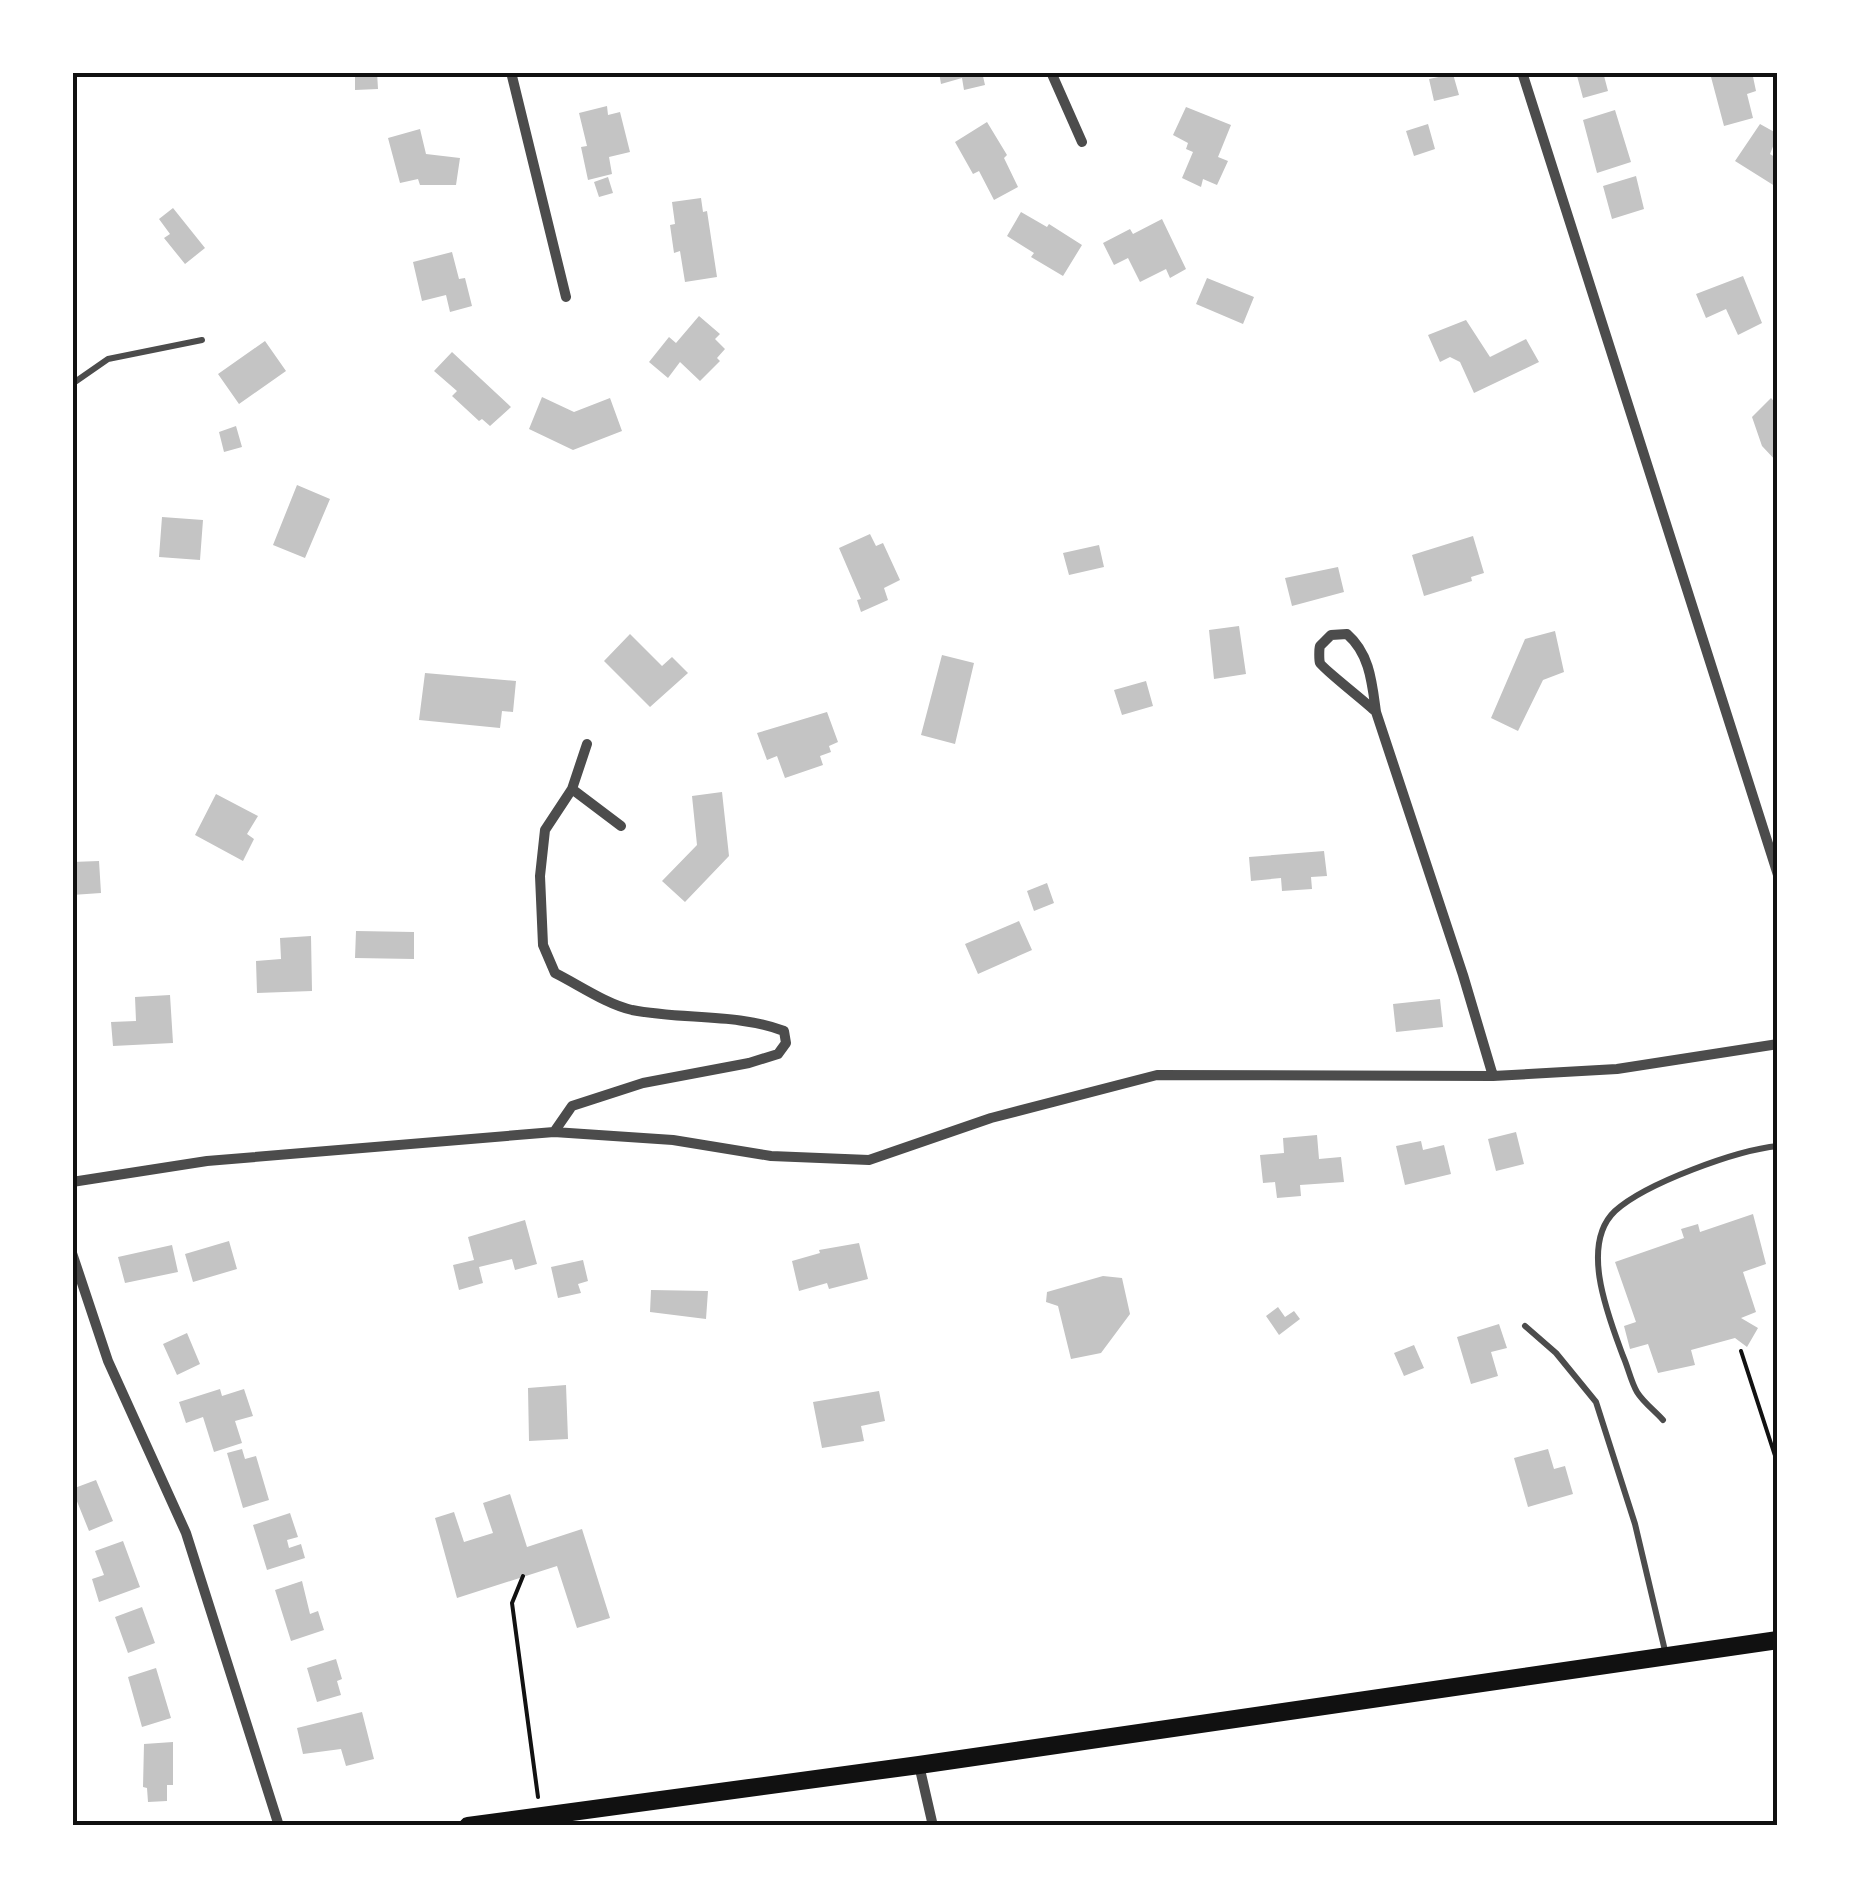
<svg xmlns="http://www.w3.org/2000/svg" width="1850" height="1898" font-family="Inter,sans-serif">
  <rect width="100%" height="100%" fill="#fff"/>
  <path fill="#c4c4c4" d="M355,72H377L378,89L355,90Z
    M939,72H982L985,85L964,90L962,78L941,84Z
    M1576,72H1603L1608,91L1583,98Z
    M1730,72H1752L1756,91L1747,94L1753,118L1724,126L1711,77Z
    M1453,74L1459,95L1434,101L1429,79Z
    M607,106L608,115L620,112L630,152L609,157L612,174L588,180L581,147L587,146L579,113Z
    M1186,107L1231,125L1218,157L1228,161L1217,185L1203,179L1201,187L1182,178L1193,152L1186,149L1188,143L1173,135Z
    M1615,110L1631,162L1597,173L1583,120Z
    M987,122L1007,155L1004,158L1018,187L994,200L979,171L973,174L955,142Z
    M1428,124L1435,149L1414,156L1406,131Z
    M1760,124L1778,134L1770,154L1778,159V188L1735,161Z
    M420,129L426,154L460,158L456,185H420L418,179L400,183L388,138Z
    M1636,176L1644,209L1612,219L1603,186Z
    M608,177L613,193L599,197L594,182Z
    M701,198L703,212L707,211L717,277L685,282L680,251L674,253L670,225L675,224L672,202Z
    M173,208L205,248L185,264L164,238L170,234L159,219Z
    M1021,212L1047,227L1049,224L1082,245L1063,276L1031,257L1034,253L1007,236Z
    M1162,219L1186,269L1170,278L1166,269L1140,282L1128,258L1114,265L1103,243L1130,229L1133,234Z
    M452,252L459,279L465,278L472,306L450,312L446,295L422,301L413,262Z
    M1743,276L1762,323L1738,335L1726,309L1706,318L1696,294Z
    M1207,278L1254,297L1243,324L1196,304Z
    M699,316L720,334L715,339L725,349L717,358L720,361L700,381L680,362L668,378L649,362L669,337L676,343Z
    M1466,320L1490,357L1526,339L1539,362L1474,393L1460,362L1450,357L1440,362L1428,335Z
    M265,341L286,371L239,404L218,374Z
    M452,352L511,407L490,426L482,419L479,421L452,396L457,391L434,371Z
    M542,397L574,412L610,398L622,431L573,450L529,429Z
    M1771,398L1778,406V463L1762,446L1752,417Z
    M236,426L242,447L224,452L219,432Z
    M297,485L330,499L305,558L273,545Z
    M162,517L203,520L200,560L159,557Z
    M870,534L876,546L883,543L900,580L884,588L888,600L861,612L857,600L861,599L839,548Z
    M1473,536L1484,573L1471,577L1472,581L1424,596L1412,555Z
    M1099,545L1104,567L1069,575L1063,553Z
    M1338,567L1344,592L1292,606L1285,578Z
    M1239,626L1246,674L1214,679L1209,630Z
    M1555,631L1564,672L1543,680L1518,731L1491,718L1525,639Z
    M630,634L662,666L672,657L688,673L650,707L604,661Z
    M942,655L974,663L955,744L921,735Z
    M425,673L516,681L513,712L502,711L500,728L419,720Z
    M1146,681L1153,706L1122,715L1114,690Z
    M827,712L838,742L829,746L831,752L820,756L823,765L785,778L777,756L767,760L757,733Z
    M722,792L729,856L685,902L662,881L697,845L692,796Z
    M216,794L258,816L247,834L254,839L243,861L195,835Z
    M1324,851L1327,876L1311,877L1312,889L1282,891L1281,878L1251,881L1249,857Z
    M99,861L101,893L72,895V862Z
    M1047,883L1054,903L1034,911L1027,891Z
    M1019,921L1032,950L978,974L965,944Z
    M356,931L414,932V959L355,958Z
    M311,936L312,991L257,993L256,961L281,959L280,938Z
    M170,995L173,1043L113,1046L111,1022L136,1021L135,997Z
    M1440,999L1443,1027L1396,1032L1393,1004Z
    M1516,1132L1524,1164L1496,1171L1488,1139Z
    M1317,1135L1319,1159L1341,1157L1344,1182L1300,1185L1301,1196L1277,1198L1275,1182L1263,1183L1260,1155L1284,1153L1283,1138Z
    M1421,1141L1423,1150L1444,1145L1451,1174L1405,1185L1396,1146Z
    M1753,1214L1766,1264L1743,1272L1756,1312L1741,1318L1758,1328L1747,1347L1735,1338L1691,1350L1695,1365L1658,1373L1648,1344L1630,1349L1624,1326L1636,1322L1615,1262L1684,1238L1681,1229L1698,1224L1700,1232Z
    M525,1220L537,1264L515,1270L512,1259L479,1267L483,1283L459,1290L453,1265L474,1260L468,1237Z
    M229,1241L237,1269L193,1282L185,1254Z
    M859,1243L868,1279L829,1289L827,1283L799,1291L792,1261L820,1253L819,1250Z
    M172,1245L178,1272L125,1283L118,1257Z
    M583,1260L588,1281L578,1284L581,1293L558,1298L551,1267Z
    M1103,1276L1122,1278L1130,1314L1101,1353L1071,1359L1058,1306L1046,1302L1047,1292Z
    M651,1290L708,1291L706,1319L650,1312Z
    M1278,1307L1285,1317L1294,1311L1300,1319L1279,1335L1266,1316Z
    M1499,1324L1507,1348L1491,1352L1498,1376L1471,1384L1457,1337Z
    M187,1333L200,1364L177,1375L163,1344Z
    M1414,1345L1424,1368L1404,1376L1394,1353Z
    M566,1385L568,1439L529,1441L528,1388Z
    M220,1389L222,1396L244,1389L253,1416L235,1421L242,1443L214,1452L203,1417L186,1423L179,1402Z
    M879,1391L885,1421L861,1426L864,1441L822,1448L813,1402Z
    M242,1449L245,1459L256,1456L269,1500L243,1508L227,1453Z
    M1548,1449L1554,1469L1565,1466L1573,1494L1528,1507L1514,1458Z
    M96,1480L113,1521L89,1531L72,1489Z
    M510,1494L527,1547L582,1529L610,1618L577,1628L557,1566L457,1598L435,1518L454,1512L464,1542L493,1533L483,1503Z
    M290,1513L298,1537L287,1540L289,1548L301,1544L305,1558L267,1570L253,1525Z
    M123,1541L140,1587L99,1602L92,1579L104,1575L95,1551Z
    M302,1581L310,1614L318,1611L324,1630L291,1641L275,1590Z
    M142,1607L155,1643L128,1653L115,1617Z
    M336,1659L342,1679L337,1681L341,1695L317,1702L307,1668Z
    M156,1668L171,1718L142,1727L128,1677Z
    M362,1712L374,1759L346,1766L341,1749L303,1754L297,1728Z
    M173,1742V1785H167V1801L148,1802L147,1788L143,1787L144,1744Z"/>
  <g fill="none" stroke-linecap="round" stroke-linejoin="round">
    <path stroke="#111" stroke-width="4" d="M1741,1351L1778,1465
      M523,1576L512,1603L538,1797"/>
    <path stroke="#4c4c4c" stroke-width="6" d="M72,384L108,359L202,340
      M1525,1326L1556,1353L1596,1402L1635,1524L1666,1655
      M1663,1420C1655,1411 1643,1402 1637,1392C1631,1382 1628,1367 1623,1356C1609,1318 1579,1245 1615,1211C1646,1183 1737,1150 1778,1146"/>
    <path stroke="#4c4c4c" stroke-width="10" d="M511,72L566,297
      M1051,72L1082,142
      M1522,72L1778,875
      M1376,712C1367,703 1322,668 1320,663C1319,660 1319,649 1320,646L1331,635L1347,634C1370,654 1372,683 1376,712L1463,975L1493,1076
      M572,789L621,826
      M554,1132L572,1106L643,1083L749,1063L778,1054L786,1043L784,1031C737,1013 681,1020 632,1010C606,1004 579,985 555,973L543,945L540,876L545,830L572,789L587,744
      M72,1182L207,1161L554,1132L673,1140L771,1156L869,1160L991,1118L1157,1075L1493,1076L1617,1069L1778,1044
      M72,1253L108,1361L186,1533L279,1826
      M919,1765L933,1826"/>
    <path stroke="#111" stroke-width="18" d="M468,1826L919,1765L1778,1640"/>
  </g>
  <rect width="1850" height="1898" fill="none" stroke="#ffffff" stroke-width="150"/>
  <rect x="75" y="75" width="1700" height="1748" fill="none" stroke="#111" stroke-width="4"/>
</svg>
